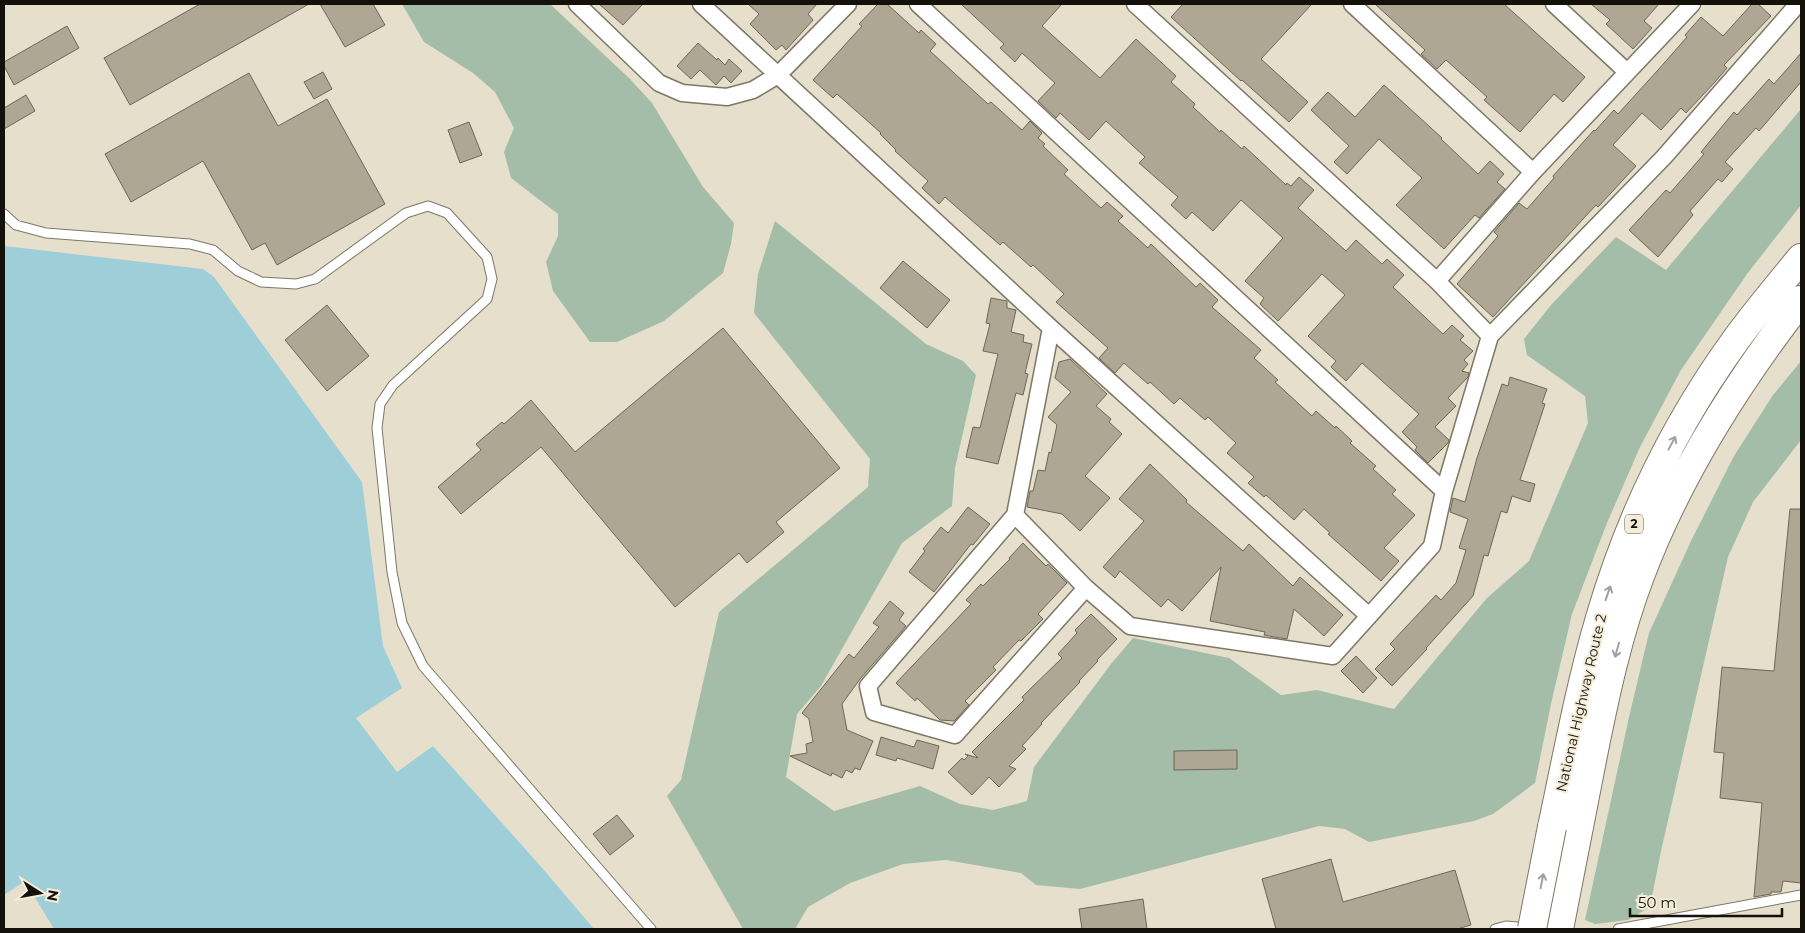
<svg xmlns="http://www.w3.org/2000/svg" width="1805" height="933" font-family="Montserrat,sans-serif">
  <rect width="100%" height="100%" fill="#e6dfcc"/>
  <path fill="#a4bda9" d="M402,4H550L630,79L652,103L703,187L734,223L731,244L723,273L664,321L617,342H590L553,291L546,262L558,236V214L511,178L504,152L514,128L495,92L473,73L424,42Z
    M1801,109V205L1747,274L1681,370L1640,447L1607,523L1572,614L1551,704L1535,783L1493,814L1474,821L1369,842L1345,829L1319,826L1080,889L1036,885L1021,873L946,860L903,864L850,883L808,907L795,929H743L667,796L681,780L719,612L868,487L870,459L754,313L758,274L775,221L926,344L963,361L976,375L955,468L952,506L902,543L821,686L797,714L786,777L834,811L920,786L960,804L993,810L1027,801L1034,767L1111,664L1133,638L1229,658L1281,695L1317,690L1394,709L1487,598L1529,561L1588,423L1585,396L1527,355L1524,339L1551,305L1616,237L1666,270Z
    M1801,361V440L1753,502L1728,557L1661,851L1650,907L1628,920L1595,924L1585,920L1629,717L1649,633L1691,541L1734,456L1773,395Z"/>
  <path fill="#9eced8" d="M4,246L203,269L214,277L362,482L383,646L402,688L356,718L397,772L433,746L543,869L594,929H54L25,881L4,895Z"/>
  <path fill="#ada794" stroke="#6d6756" d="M200,4H309L130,105L104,58Z
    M320,4H373L385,25L345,47Z
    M599,4H643L623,25Z
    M748,4H817L808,14L813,20L786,50L782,45L776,50L750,24L759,14Z
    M878,4H887L919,33L921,30L936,44L930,51L988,104L991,102L1022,130L1030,121L1042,133L1038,138L1045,144L1043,146L1068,170L1064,174L1101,208L1107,202L1123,216L1118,221L1148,248L1151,244L1196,287L1200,283L1218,300L1212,307L1261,350L1254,358L1278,380L1275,382L1312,416L1316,411L1335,428L1336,426L1352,441L1350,443L1376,466L1373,469L1396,490L1392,494L1415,515L1384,548L1399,561L1381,581L1328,534L1330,533L1304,509L1294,520L1266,495L1264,497L1248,483L1254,477L1227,453L1236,443L1208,417L1205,420L1180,398L1174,404L1150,382L1148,384L1124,363L1115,373L1099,358L1108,348L1056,302L1064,294L1033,265L1031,267L1003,242L1000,245L945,197L939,204L922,188L928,181L895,151L896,150L880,134L881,133L837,94L833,98L813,80L862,26L859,24Z
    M961,4H1062L1042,26L1100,78L1136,39L1176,76L1171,82L1195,104L1193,107L1220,132L1221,130L1242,149L1244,146L1286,185L1287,183L1291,186L1299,177L1314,190L1298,208L1346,251L1356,240L1382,264L1387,259L1404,275L1393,287L1443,334L1452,325L1464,336L1460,340L1473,351L1464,360L1468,364L1462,371L1469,373L1468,377L1448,398L1456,406L1435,427L1449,440L1448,443L1428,463L1415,450L1417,447L1402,432L1419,414L1362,363L1346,381L1331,367L1336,361L1308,336L1345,295L1322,274L1278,321L1260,304L1264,298L1245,281L1283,238L1241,200L1213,231L1192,212L1186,219L1171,205L1178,197L1139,163L1145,157L1106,121L1089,140L1060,113L1056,118L1038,101L1055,83L1022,53L1015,62L1000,48L1004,44Z
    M1183,4H1312L1261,59L1308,102L1289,122L1242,80L1241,81L1171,17Z
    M1375,4H1504L1585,77L1563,102L1554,94L1520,132L1484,100L1487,97L1446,60L1437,69L1421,54L1425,50Z
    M1591,4H1659L1644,21L1652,28L1633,49L1606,24L1610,20Z
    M1752,4H1758L1771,16L1724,65L1727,68L1715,82L1686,113L1681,108L1661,130L1642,113L1613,145L1636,166L1598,207L1596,205L1493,317L1457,284L1498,236L1494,232L1519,203L1527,209L1554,178L1553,176L1594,130L1595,131L1614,110L1618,114L1658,70L1687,37L1685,35L1701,17L1723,36Z
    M67,26L79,48L14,85L4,66V62Z
    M698,43L717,60L718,58L725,65L729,59L742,71L731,83L724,76L716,85L700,70L691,79L677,66Z
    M1801,53V82L1759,131L1756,128L1725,162L1733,169L1722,182L1718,179L1690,211L1693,215L1658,257L1629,230L1666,190L1670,193L1698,161L1704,154L1701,152L1734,112L1737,115L1769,79L1774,84Z
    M323,72L332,89L314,99L304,82Z
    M249,73L278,126L327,99L385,204L277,265L265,243L252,250L203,161L131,202L105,154Z
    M1384,85L1442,138L1441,139L1478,174L1490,161L1504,174L1497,182L1505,189L1479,218L1475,215L1444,249L1396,205L1422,178L1379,139L1347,174L1334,162L1349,146L1311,110L1328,92L1355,117Z
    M26,95L35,111L4,129V108Z
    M469,122L482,155L460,163L448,130Z
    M903,261L950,300L927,328L880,288Z
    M991,298L1007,301V308L1016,310L1011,332L1024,335L1023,342L1032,344L1025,373L1028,374L1023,395L1016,393L998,464L966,457L973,427L980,428L998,354L983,351L990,324L986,323Z
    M327,305L369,356L327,391L285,340Z
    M723,328L840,468L776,522L784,532L747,563L739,553L675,607L541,447L461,514L438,487L481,450L476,444L502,422L504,424L531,400L575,452Z
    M1070,359L1107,394L1096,406L1111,419L1109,422L1122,434L1085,476L1110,498L1080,531L1062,514L1027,507L1030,491H1033L1038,470L1045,471L1049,452L1051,453L1057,425L1048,417L1071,392L1055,378L1059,362Z
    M1510,377L1547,389L1542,403L1545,404L1520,480L1535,484L1530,502L1512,496L1507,513L1501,511L1488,556L1484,555L1473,596L1426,648L1427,649L1392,686L1375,669L1395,649L1390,644L1436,595L1441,600L1456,583L1466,550L1459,548L1468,519L1450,512L1453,498L1465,502L1477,458L1502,384L1508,386Z
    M1150,464L1187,500L1186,502L1243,551L1249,544L1293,586L1300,577L1343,615L1324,636L1294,609L1287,639L1274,637L1264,635L1265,632L1210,621L1221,567L1182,611L1168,599L1161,607L1120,571L1115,578L1103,567L1144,521L1119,499Z
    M968,507L990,524L973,545L971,544L934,592L909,572L925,551L923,549L941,527L948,533Z
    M1790,509H1801V883L1783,881L1781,892H1771V894L1754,897L1762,803L1720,798L1724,753L1714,752L1722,667L1774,671Z
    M1023,543L1046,566L1048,564L1067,583L1038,614L1043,619L1021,641L1019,640L993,667L996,670L965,701L969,705L954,721L940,720L917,698L915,701L896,683L971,604L966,600L981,584L983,586L1010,559L1009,558Z
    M890,601L904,613L899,620L906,626L860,679L842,704L847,730L873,741L860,770L855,768L852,773L846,770L842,778L832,773L831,776L790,756L807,753L806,744L813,742L809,719L802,713L849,654L854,658L879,627L873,623Z
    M1091,614L1117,639L1097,660L1098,661L1079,681L1080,682L1041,723L1042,724L1022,746L1026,749L1009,766L1016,769L999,787L989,777L972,795L948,772L962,758L964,760L968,756L965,754L978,758L972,752L1024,700L1022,697L1062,658L1058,654L1077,633L1075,630Z
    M1356,656L1377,678L1363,693L1341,671Z
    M881,737L914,747L917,740L939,746L933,769L897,758L896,761L876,755Z
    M1237,750V769L1174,770V751Z
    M617,815L634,836L610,855L593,834Z
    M1331,859L1343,902L1455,870L1471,925L1457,929H1276L1262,879Z
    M1143,899L1147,929H1082L1079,909Z"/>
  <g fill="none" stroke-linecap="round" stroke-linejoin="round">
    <defs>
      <path id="lane" d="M4,214L16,225L46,233L190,244L213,250L238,271L261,282L296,284L315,279L406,213L428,206L447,213L487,257L492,279L487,299L393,385L380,404L377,428L392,572L402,623L423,666L651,929
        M1495,929L1506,926L1530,928
        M1618,929L1801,895"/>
      <path id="street" d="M577,4L659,83L682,93L727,97L753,90L778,75L848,4
        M701,4L1051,328L1369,616
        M918,4L1444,491
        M1135,4L1437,281L1490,336
        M1352,4L1533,172
        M1554,4L1626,71
        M1437,281L1533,172L1692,4
        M1051,328L1015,515L1086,588L1130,626L1333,656L1432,546L1444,491L1490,336L1664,157L1798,4
        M1015,515L868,686L874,712L955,735L1086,588"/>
      <path id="highway" d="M1552,827C1567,757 1580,686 1600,618C1629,519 1675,424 1735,341C1756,312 1779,285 1801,258
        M1559,929C1570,871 1582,813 1593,755C1605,695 1618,634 1640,576C1678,475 1736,384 1801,300"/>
    </defs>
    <use href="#lane" stroke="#7d7766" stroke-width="11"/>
    <use href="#street" stroke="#7d7766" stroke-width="19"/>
    <use href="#highway" stroke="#7d7766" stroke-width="30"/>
    <use href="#lane" stroke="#fff" stroke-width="9"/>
    <use href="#street" stroke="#fff" stroke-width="16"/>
    <use href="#highway" stroke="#fff" stroke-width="28"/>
    <defs>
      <path id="highway-bridge" d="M1532,929L1552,827"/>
    </defs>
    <use href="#highway-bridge" stroke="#7d7766" stroke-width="30" stroke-linecap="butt"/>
    <use href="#highway-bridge" stroke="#fff" stroke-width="28"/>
  </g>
  <defs><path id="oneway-shaft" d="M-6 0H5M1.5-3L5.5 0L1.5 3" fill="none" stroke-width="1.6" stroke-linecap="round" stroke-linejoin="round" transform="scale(1.25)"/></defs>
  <g stroke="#a1a09d">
    <use href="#oneway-shaft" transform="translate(1672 443) rotate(-62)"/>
    <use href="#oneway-shaft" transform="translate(1608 593) rotate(-71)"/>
    <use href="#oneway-shaft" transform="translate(1617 650) rotate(106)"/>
    <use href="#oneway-shaft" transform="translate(1542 881) rotate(-79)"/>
  </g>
  <g text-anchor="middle" stroke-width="4" stroke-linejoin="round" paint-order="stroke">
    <rect fill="#f3edd9" stroke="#575349" stroke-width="1" x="1625" y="514.5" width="18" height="19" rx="4"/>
    <g font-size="12" font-weight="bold" fill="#14110b">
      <text x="1634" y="528">2</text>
    </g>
    <g font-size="14" fill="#14110b" stroke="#f3edd9">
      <text transform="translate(1581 703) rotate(-77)" y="5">National Highway Route 2</text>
    </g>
  </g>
  <rect width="1805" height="933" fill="none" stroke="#14110b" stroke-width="10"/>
  <g transform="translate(40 893) rotate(101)" stroke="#f3edd9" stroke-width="4" paint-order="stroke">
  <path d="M0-4L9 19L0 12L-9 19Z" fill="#14110b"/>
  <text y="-8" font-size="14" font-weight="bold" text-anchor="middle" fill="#14110b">N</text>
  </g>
  <path d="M1630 908v8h152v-8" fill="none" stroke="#14110b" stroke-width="2.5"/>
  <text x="1638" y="908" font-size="15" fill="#14110b" stroke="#f3edd9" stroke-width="4" paint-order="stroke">50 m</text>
</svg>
